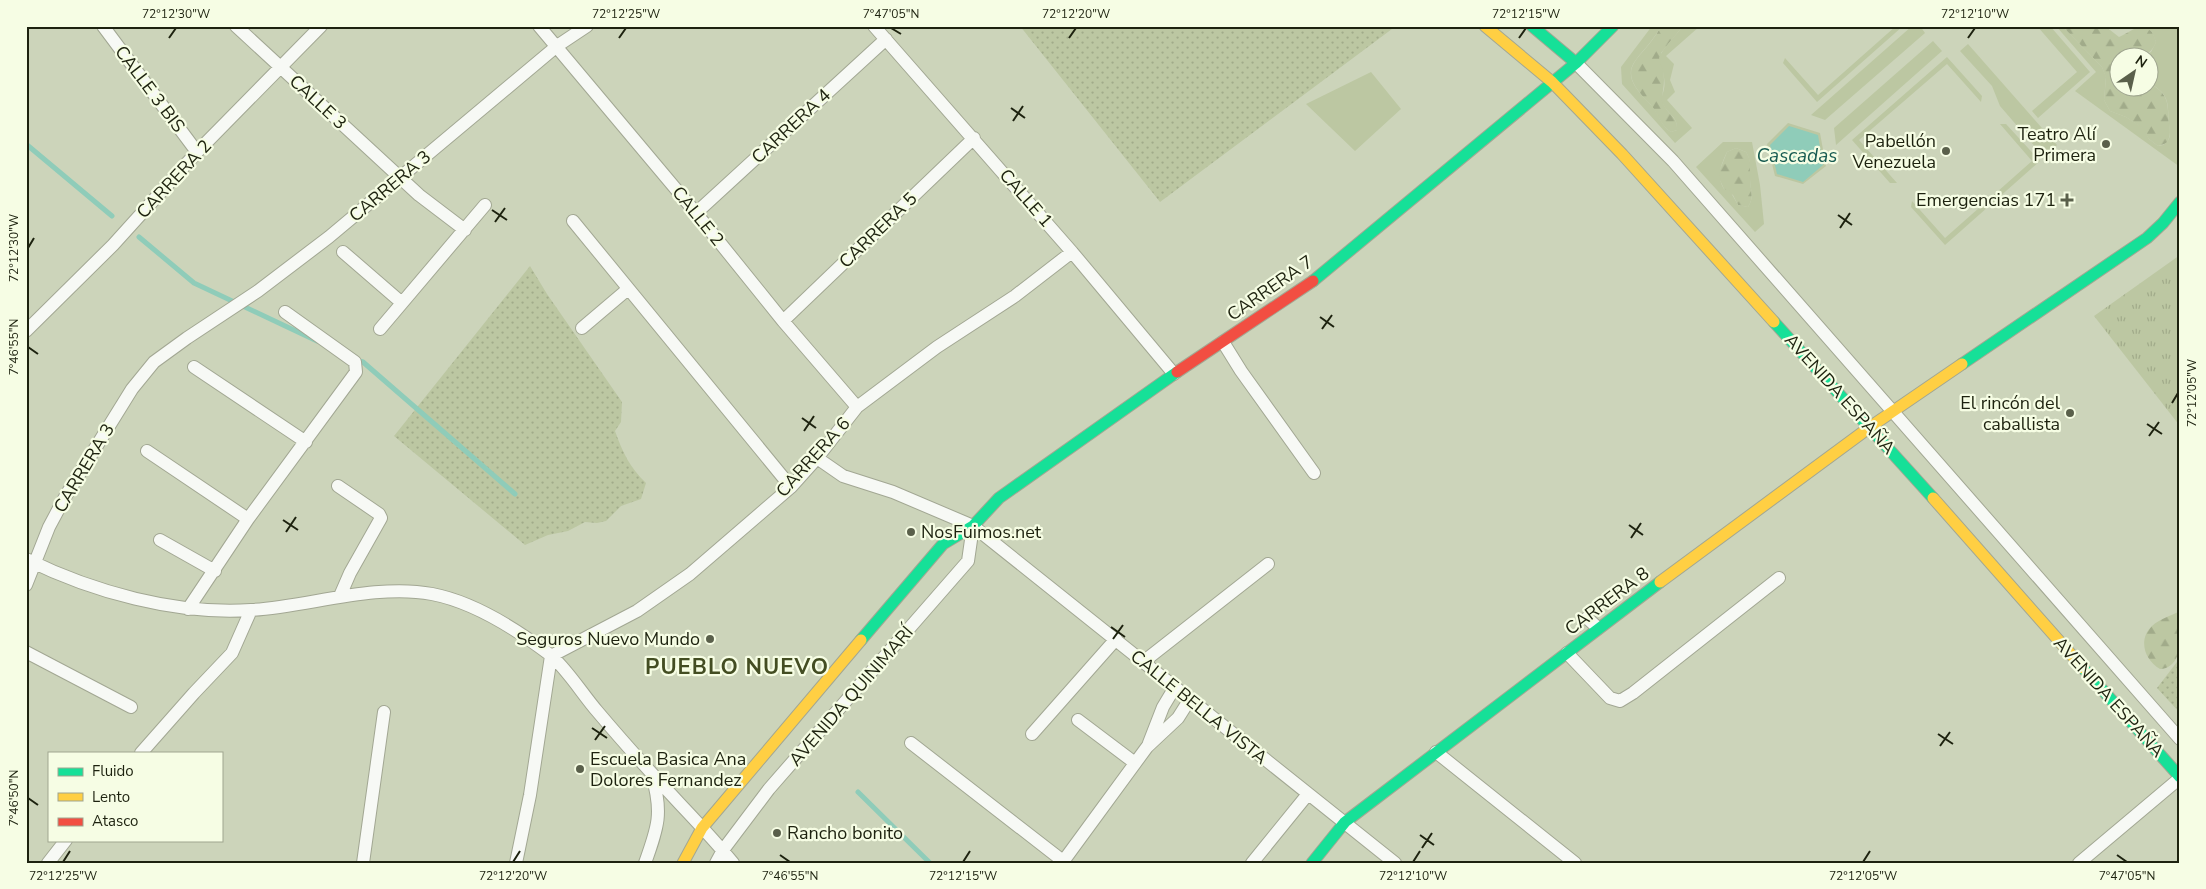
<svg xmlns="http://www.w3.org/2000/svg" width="2206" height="889" font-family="'Nunito Sans',sans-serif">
  <defs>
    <pattern id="grass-dots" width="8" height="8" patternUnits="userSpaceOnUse" patternTransform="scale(1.25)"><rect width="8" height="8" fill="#bcc7a2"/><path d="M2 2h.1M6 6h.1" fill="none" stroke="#a1ab8a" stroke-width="1.8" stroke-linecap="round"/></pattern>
    <pattern id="forest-firs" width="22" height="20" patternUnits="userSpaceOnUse" patternTransform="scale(1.25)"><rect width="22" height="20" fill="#bcc7a2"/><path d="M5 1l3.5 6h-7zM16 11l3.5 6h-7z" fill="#a1ab8a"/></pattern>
    <pattern id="park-tufts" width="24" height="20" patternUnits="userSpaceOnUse" patternTransform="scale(1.25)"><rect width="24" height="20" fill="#bcc7a2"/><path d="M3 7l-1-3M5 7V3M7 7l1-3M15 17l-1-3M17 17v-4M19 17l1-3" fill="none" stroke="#a1ab8a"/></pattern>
  </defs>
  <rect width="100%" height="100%" fill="#ccd4ba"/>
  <path fill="url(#grass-dots)" d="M1020,26H1396L1160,202Z
    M530,266L547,294L622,402L621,422L615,431C622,451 630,468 646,483L641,499L621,506L606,521L597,523L585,522L568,531L548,535L525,545L394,436Z
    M2180,658V713L2157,688Z"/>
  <path fill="url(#forest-firs)" d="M1661,26H1683L1661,53C1662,62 1664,71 1664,80C1664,90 1660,98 1665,107C1670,116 1678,118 1677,130L1671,132C1660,125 1658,113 1650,104C1610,64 1643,62 1661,26Z
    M2062,26H2105L2119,37C2134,30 2149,15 2156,42C2149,60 2136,57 2118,58V88H2148L2149,83C2170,95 2167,102 2169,123C2170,131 2171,135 2167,143L2158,146L2149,139L2142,128L2126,117L2110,111L2104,100L2106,78L2102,67Z
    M1736,148L1746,152C1752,161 1750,168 1750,179C1750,190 1755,196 1748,207L1738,205L1733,195L1724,189L1719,178V172L1727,152Z
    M2180,611C2180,628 2186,668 2160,669C2144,660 2138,639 2152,626C2159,619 2171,616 2180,611Z"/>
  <path fill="url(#park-tufts)" d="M2180,255V426L2094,316Z"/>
  <path fill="#bcc7a2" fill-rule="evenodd" d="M1652,26H1661C1642,62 1610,65 1650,104C1659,113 1660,125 1671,132L1677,130C1678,116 1668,115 1663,104C1660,98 1663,95 1664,89C1666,79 1662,68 1659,58C1663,48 1676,35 1683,26H1700L1666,56L1674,64L1670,80L1675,92L1667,100L1692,128L1675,143L1622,84L1621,67Z
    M1896,26H1903L1817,102L1783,63L1785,58L1818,95Z
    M1912,26H1920L1925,33L1825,120L1811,115Z
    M2037,26H2050L2090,72L2038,118L2032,111L2077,72Z
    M2056,26H2062L2102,67L2106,77L2104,100L2110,111L2126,117L2143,128L2149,139L2158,146L2163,145C2172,140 2170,133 2169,124C2167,103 2171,95 2149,83L2148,58L2142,57L2151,52L2156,42L2152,32L2144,26H2176L2180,41V167L2075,91L2096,72Z
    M1933,41L1942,51L1836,145L1834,128Z
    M1968,44L2057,145L2044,157L2000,106L1992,86L1960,51Z
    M1947,57L1982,96L1981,102L1947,64L1859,140L1897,183H1890L1852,140Z
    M1371,72L1401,109L1355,151L1306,104Z
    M1788,123L1820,133L1826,166L1803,184L1775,176L1767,144Z
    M2000,124H2006L2040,161L1945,245L1911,207L1912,201L1945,238L2032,161Z
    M1723,142H1752L1760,185L1764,224L1755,232L1696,167ZM1736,148L1746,152C1752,162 1749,168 1750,179C1750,190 1755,196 1748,207L1738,205L1730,191L1724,189C1716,176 1721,165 1727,152Z"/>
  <path fill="#8fccb9" d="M1789,126L1818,135L1823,165L1803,182L1777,174L1770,145Z"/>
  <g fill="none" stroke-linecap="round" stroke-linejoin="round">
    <path stroke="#8fccb9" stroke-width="5" d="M26,144L112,216
      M139,237L194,283L317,341
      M356,360L363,362L515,494
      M858,792L930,863"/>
    <defs>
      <path id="street" d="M103,26L197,152
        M236,26L419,195L465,230
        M539,26L696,213L783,321L857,407
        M874,26L1072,252L1174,374
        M1576,63L1673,161L2180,739
        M696,213L886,39
        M573,221L791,487
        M343,252L402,303
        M783,321L974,138
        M582,328L628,289
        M380,329L485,205
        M26,331L113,245L197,152L321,26
        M1223,342L1241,371L1314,473
        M194,367L306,442
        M147,451L248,519
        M817,458L843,476L893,492L973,526L1395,863
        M338,486L379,514L381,518L350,573L340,596
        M160,540L215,571
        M26,559C93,592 176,615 251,610C307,607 375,583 432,594C474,602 516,629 549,654C565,666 583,695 597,711C624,743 652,774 680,804C698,823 716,842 733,863
        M26,585L49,527L65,497L132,389L154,362L187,338L258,291L329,237L557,46L587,26
        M188,609L248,519L356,372L355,362L285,312
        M1587,618L1598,628
        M26,652L131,707
        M1567,653L1610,698L1620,701L1633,693L1779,578
        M1143,662L1268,564
        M1078,720L1135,763
        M1032,734L1116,639
        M911,743L1063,861
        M1149,743L1163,707L1175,687
        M1436,752L1575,863
        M141,753L194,693L232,653L251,610
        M48,863L66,840
        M363,863L384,712
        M516,863L530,795L551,656L637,611L690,574L791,487L817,458L857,407L937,347L1015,296L1072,252
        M645,863C658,827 663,813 652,775
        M716,863L723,850L769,789L968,561L973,526
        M1062,863L1147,747L1178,718L1190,699
        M1252,863L1308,794
        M2079,863L2180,778"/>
      <path id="fast" d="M1532,26L1576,63
        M1313,281L1576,63L1613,26
        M1774,322L1933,498
        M1962,364L2147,238L2163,223L2180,202
        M861,640L943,544L973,526L999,498L1177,372
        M2083,668L2180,777
        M1312,863L1345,822L1660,582"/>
      <path id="slow" d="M1485,26L1552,82L1622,154L1774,322
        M1933,498L2083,668
        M1660,582L1870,427L1962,364
        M683,863L702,828L861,640"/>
      <path id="jam" d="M1177,372L1313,281"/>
    </defs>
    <use href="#street" stroke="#a2a793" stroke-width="14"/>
    <use href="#fast" stroke="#a2a793" stroke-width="13"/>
    <use href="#slow" stroke="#a2a793" stroke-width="13"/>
    <use href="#jam" stroke="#a2a793" stroke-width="13"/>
    <use href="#street" stroke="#f7f9f5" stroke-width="12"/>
    <use href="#fast" stroke="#16e098" stroke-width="11"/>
    <use href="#slow" stroke="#ffcf43" stroke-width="11"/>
    <use href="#jam" stroke="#f24e42" stroke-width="11"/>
  </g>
  <path fill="none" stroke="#1d220f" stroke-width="2" d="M891,28L901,34M169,38L176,28M619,38L626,28M1069,38L1076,28M1519,38L1526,28M1968,38L1975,28M1011,108L1025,118M1013,121L1023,106M492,210L507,220M1838,215L1852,225M495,222L505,208M1840,228L1850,213M28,248L34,238M1320,317L1334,327M1322,329L1332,315M28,347L38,354M2172,403L2178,393M802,418L816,428M2147,424L2162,434M804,431L814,416M2149,436L2159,422M283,520L298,530M1629,525L1643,535M286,532L296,517M1631,538L1641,523M1111,627L1125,637M1113,639L1123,625M592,728L607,738M1938,734L1953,744M595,740L605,726M1940,746L1950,732M28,798L38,805M1420,835L1434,845M1422,848L1432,833M780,855L790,862M2117,855L2127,862M63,862L70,851M513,862L520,851M963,862L970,851M1413,862L1420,851M1863,862L1870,851"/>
  <g fill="#5a604b" stroke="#f6fde4" stroke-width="2">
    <circle cx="2106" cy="144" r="5"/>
    <circle cx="1946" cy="151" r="5"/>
    <path d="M2064.5 192.5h5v5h5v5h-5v5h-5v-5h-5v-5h5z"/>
    <circle cx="2070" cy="413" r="5"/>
    <circle cx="911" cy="532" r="5"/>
    <circle cx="710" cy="639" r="5"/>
    <circle cx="580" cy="769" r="5"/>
    <circle cx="777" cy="833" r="5"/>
  </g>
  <g text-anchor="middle" stroke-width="4.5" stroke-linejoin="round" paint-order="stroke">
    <g font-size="18" fill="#1d220f" stroke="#f6fde4">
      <text transform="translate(150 89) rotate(53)" y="6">CALLE 3 BIS</text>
      <text transform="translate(318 102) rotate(43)" y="6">CALLE 3</text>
      <text transform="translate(791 126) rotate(-43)" y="6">CARRERA 4</text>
      <text transform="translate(174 179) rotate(-47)" y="6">CARRERA 2</text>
      <text transform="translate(390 186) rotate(-40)" y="6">CARRERA 3</text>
      <text transform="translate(1026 198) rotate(49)" y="6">CALLE 1</text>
      <text transform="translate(698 216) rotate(51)" y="6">CALLE 2</text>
      <text transform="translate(878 230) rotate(-44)" y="6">CARRERA 5</text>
      <text transform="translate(1270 288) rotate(-35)" y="6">CARRERA 7</text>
      <text transform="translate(1840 394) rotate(48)" y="6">AVENIDA ESPAÑA</text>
      <text transform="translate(813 457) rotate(-48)" y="6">CARRERA 6</text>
      <text transform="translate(84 468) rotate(-59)" y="6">CARRERA 3</text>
      <text transform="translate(1607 601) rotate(-37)" y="6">CARRERA 8</text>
      <text transform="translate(851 696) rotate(-49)" y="6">AVENIDA QUINIMARÍ</text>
      <text transform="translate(2109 697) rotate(48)" y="6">AVENIDA ESPAÑA</text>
      <text transform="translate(1199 707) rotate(39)" y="6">CALLE BELLA VISTA</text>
    </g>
    <g font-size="18" fill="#1d220f" stroke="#f6fde4" text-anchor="end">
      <text x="2096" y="140">Teatro Alí<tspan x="2096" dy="21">Primera</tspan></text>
      <text x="1936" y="147">Pabellón<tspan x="1936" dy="21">Venezuela</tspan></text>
      <text x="2056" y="206">Emergencias 171</text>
      <text x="2060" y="409">El rincón del<tspan x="2060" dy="21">caballista</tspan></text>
      <text x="921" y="538" text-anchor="start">NosFuimos.net</text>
      <text x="700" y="645">Seguros Nuevo Mundo</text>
      <text x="590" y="765" text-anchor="start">Escuela Basica Ana<tspan x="590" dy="21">Dolores Fernandez</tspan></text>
      <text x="787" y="839" text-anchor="start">Rancho bonito</text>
    </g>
    <g font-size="19" font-style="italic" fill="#175b51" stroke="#f6fde4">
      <text x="1797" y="162">Cascadas</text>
    </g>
    <g font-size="22" font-weight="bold" letter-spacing="1" fill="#434d22" stroke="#f6fde4">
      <text x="737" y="674">PUEBLO NUEVO</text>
    </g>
  </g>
  <rect width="2206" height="889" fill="none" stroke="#f6fde4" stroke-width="55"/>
  <rect x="48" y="752" width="175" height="90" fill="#f6fde4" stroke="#9fa58f"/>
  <rect x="58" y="768" width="25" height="8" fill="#16e098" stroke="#9fa58f"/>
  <text x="92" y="776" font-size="15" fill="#1d220f">Fluido</text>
  <rect x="58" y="793" width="25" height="8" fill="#ffcf43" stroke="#9fa58f"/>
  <text x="92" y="802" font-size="15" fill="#1d220f">Lento</text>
  <rect x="58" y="818" width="25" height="8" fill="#f24e42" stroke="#9fa58f"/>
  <text x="92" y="826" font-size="15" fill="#1d220f">Atasco</text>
  <g transform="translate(2134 72) rotate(34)"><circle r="24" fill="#f6fde4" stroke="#9fa58f"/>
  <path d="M0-4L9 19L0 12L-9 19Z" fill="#5a604b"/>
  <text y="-8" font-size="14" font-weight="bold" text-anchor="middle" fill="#1d220f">N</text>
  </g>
  <rect x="28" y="28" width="2150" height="834" fill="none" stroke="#1d220f" stroke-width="2"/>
  <g font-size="12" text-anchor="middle" fill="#1d220f">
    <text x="176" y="18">72°12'30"W</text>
    <text x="626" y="18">72°12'25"W</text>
    <text x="891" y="18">7°47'05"N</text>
    <text x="1076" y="18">72°12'20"W</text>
    <text x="1526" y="18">72°12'15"W</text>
    <text x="1975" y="18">72°12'10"W</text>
    <text transform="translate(14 248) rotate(-90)" y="4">72°12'30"W</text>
    <text transform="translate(14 347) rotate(-90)" y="4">7°46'55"N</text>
    <text transform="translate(2192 393) rotate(-90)" y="4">72°12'05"W</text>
    <text transform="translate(14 798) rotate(-90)" y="4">7°46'50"N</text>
    <text x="63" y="880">72°12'25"W</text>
    <text x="513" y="880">72°12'20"W</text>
    <text x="790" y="880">7°46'55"N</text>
    <text x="963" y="880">72°12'15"W</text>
    <text x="1413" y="880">72°12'10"W</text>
    <text x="1863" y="880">72°12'05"W</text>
    <text x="2127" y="880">7°47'05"N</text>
  </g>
</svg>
